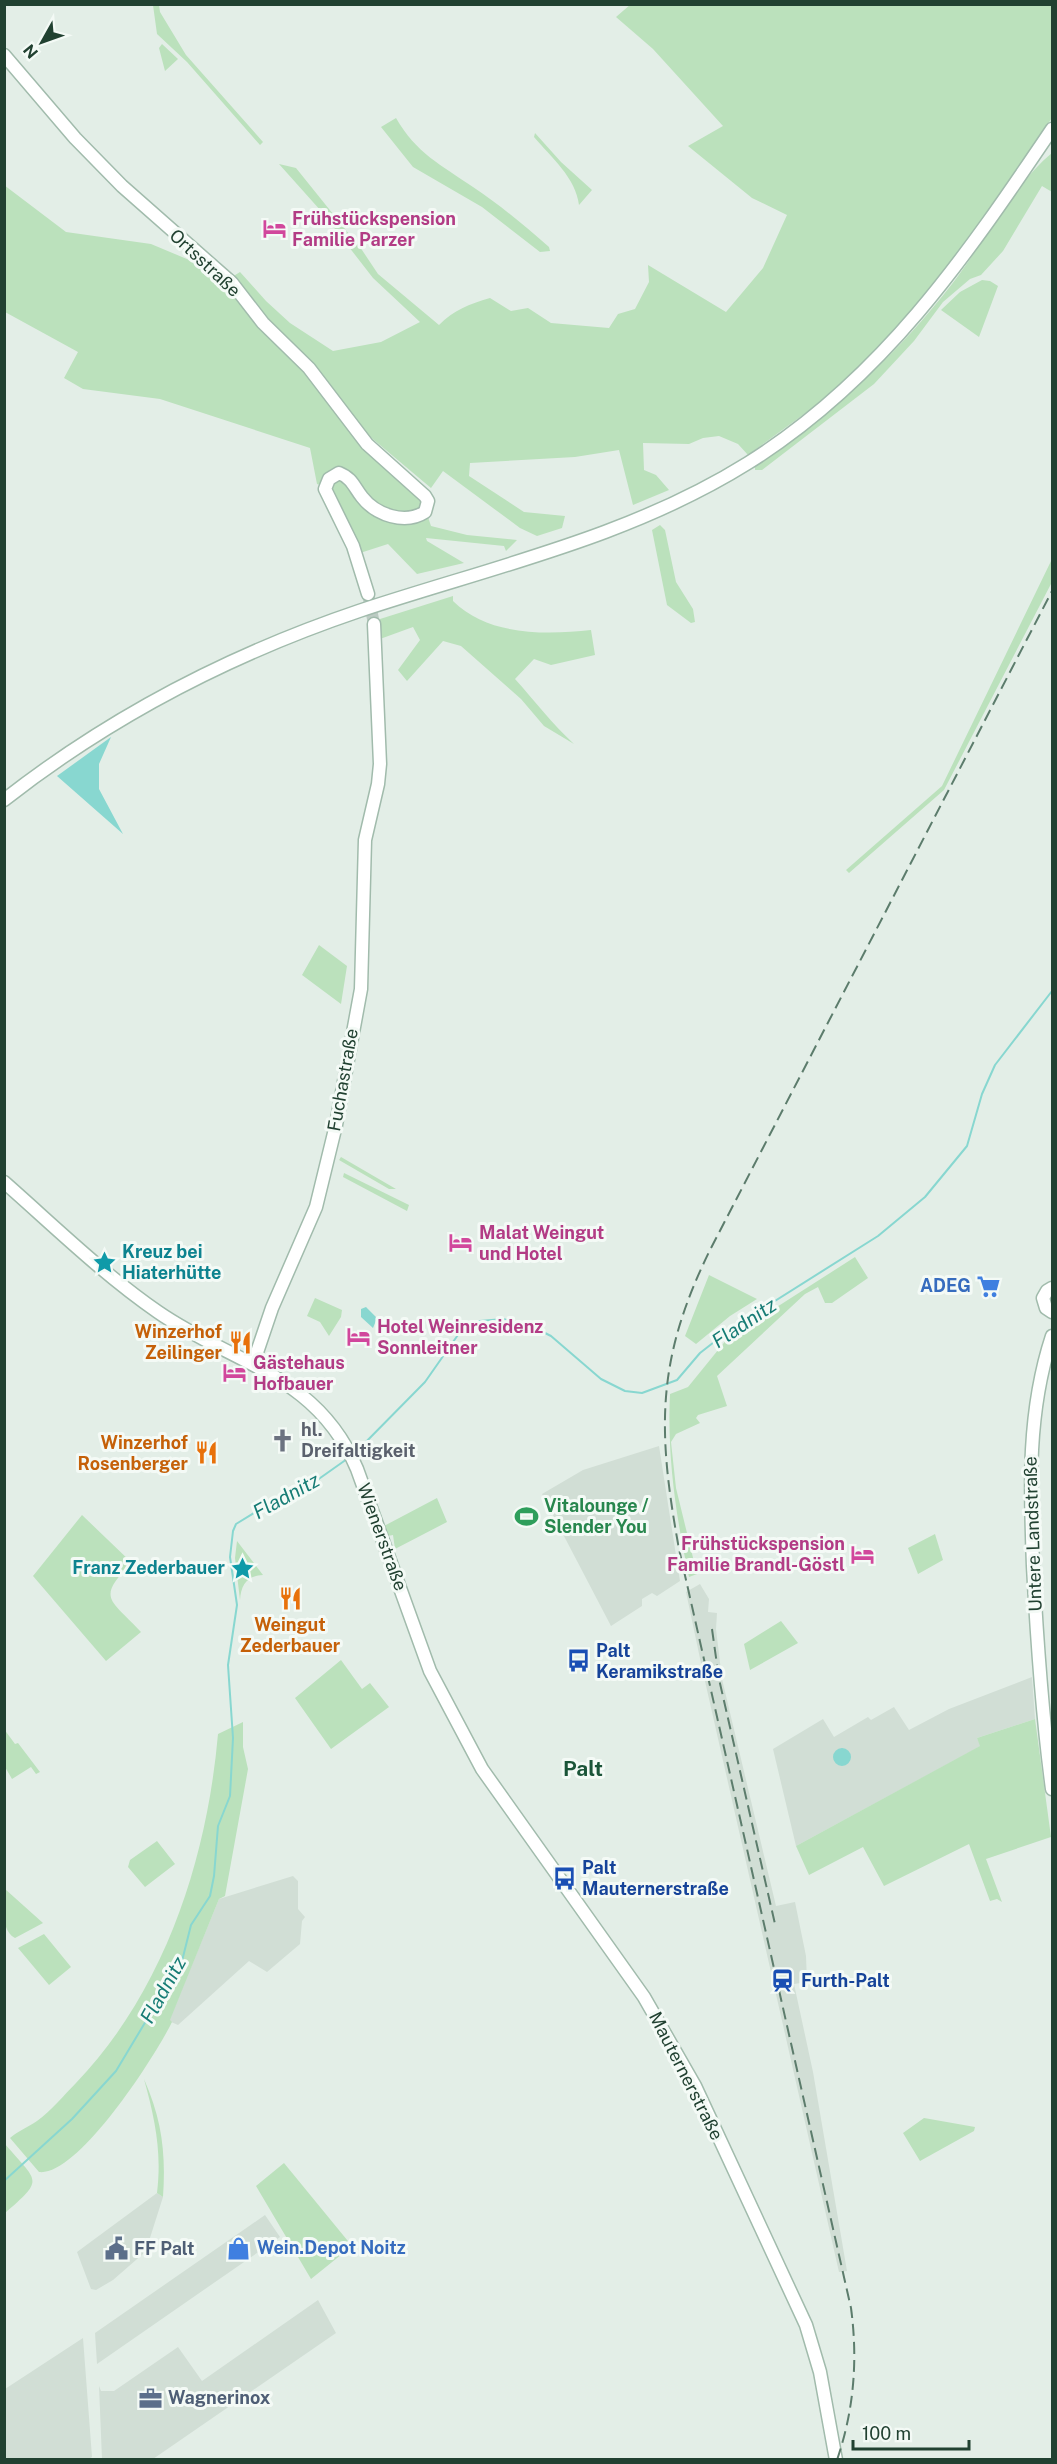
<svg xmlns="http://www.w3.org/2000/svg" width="1057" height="2464" font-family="'Public Sans',sans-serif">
  <rect width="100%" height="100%" fill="#e3eee7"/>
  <path fill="#d1ded5" d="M659,1446L680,1581L657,1596L652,1593L642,1599V1606L611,1626L542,1494L583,1470Z
    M700,1584L709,1599L708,1612L717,1613L716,1629L722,1679L776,1906L795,1902L806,1956L807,1982L794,1984L813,2072L847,2271L839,2272L702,1668L686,1592Z
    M1032,1677L1035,1719L977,1738L981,1746L796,1846L773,1749L823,1719L834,1737L868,1717L871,1720L894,1707L909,1730L949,1709Z
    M293,1876L298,1881V1909L305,1917L302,1921L300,1944L267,1972L249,1961L178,2025L169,2021L219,1899Z
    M157,2193L163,2197L149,2241L152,2246L113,2280L96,2290L91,2289L77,2252Z
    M265,2215L280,2237L97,2364L95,2333Z
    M318,2300L336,2333L153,2459H102L99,2386L101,2391H114L178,2347L202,2381Z
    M83,2338L92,2457L88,2460L5,2459V2389Z"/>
  <path fill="#bbe1bc" d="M631,4L1052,5V118L941,278L887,340L822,401L748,455L738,444L719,436L703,438L689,444L643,443L644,470L656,475L669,490L633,505L619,450L575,457L470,463L469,476L524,512L565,516L562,528L537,536L520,528L443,471L431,488L368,435L314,364L262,315L232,277L240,272L266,301L290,323L333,351L381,342L420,322L373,278L321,211L279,164L296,168L362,250L378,274L439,325C454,310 469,304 490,298L511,311L528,308L551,323L609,328L618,314L635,309L649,282L648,265L726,312L763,268L787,215L752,198L688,146L723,126L653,49L616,17Z
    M153,5H159L160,12L186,55L263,142L260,145L187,62L157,34Z
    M162,44L178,59L165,71L159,48Z
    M396,118C416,153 441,165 473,187C500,205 525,226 549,247L550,251L540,252L482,207L413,167L381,127Z
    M535,133L561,162L592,190L579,205C576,178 551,157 534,137Z
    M1052,153V192L1042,186L1003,251L981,275L970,279L943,302L914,341L874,384L762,470H755V466C830,416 897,355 952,284C983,244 1014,184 1052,153Z
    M4,185L66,232L151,244L194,262L197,258L230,287L305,371L360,444L421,497L420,507C406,519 379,508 368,495C361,488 358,478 350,472C344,468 338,468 331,469L320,485L317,484L310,448L160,399L83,389L64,378L78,352L5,312Z
    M982,280L990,281L998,286L979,337L941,310L960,292Z
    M340,479L409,523L428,517L431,526L467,535L517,540L506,551L504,546L426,538L427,541L464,563L417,574L388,544L360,553L329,489L332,483Z
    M660,525L665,530L676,582L693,609L695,622L691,623L667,605L652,530Z
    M1052,559V582L944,790L849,873L846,870L942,786Z
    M453,596V601C488,636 546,635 591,630L595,655L551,665L534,659L515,679C535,701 552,724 574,744L544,726L521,699L461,646L443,641L407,681L398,670L420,640L413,627L380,639V619Z
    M319,945L347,966L341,1004L302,975Z
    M341,1157L396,1189H389L339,1160Z
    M344,1173L409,1205L407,1211L343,1177Z
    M855,1257L868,1278L832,1303H825L818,1287L805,1294L717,1376L727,1406L698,1415L696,1418L700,1423L676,1434L671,1442L676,1488L697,1574L689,1577C676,1517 667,1456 670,1394L688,1387L727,1339Z
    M709,1275L757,1299L730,1316L696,1344L685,1336Z
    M315,1298L342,1310L341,1317L329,1336L320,1322L307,1316Z
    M437,1498L447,1522L395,1549L393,1535L388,1536L384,1526Z
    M82,1515L132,1563C95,1599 111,1599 141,1632L106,1661L33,1576Z
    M935,1534L943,1560L918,1574L908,1548Z
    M237,1541L263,1575C247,1576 241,1585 240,1600L235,1558Z
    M781,1621L798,1643L750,1670L744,1644Z
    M341,1660L362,1689L370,1683L389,1707L331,1749L295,1698Z
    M1035,1719L1051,1837L986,1859L1002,1902L997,1899L990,1901L969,1844L884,1886L863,1847L809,1875L796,1846L980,1746L977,1738Z
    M243,1722V1747L248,1769L225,1896L219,1899L170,2020L172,2022C156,2055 78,2177 39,2172L10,2138C18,2131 28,2127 37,2121C51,2111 64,2095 76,2083C165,1990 207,1859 218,1734Z
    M4,1729L15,1744L18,1743L40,1772L36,1774L31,1767L12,1779L5,1767Z
    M157,1841L175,1864L145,1887L128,1867L130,1860Z
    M5,1889L43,1923L15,1938C0,1930 4,1905 5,1889Z
    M44,1934L71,1967L49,1985L18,1948Z
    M144,2079C162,2120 166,2153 163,2197L157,2193C162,2152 155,2119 144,2079Z
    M924,2118L975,2127L974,2131L920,2161L903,2133Z
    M5,2144C38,2183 45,2178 5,2213Z
    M284,2163L352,2246L311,2279L256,2186Z"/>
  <path fill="#88d7d0" d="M111,737L99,764V789L123,834L57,776Z
    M366,1307L377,1318L373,1328L361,1317V1309Z
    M833 1757a9 9 0 1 1 18 0a9 9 0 1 1-18 0Z"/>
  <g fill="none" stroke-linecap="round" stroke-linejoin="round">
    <path stroke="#88d7d0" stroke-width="2" d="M354,1454L425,1382L460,1332L480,1321L503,1319L529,1325L551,1336L601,1379L625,1391L642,1393L677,1380L700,1353L732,1328L878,1236L925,1197L967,1146L982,1094L995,1065L1052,991
      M4,2181L72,2119L116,2071L182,1961L191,1925L210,1896L214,1876L218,1826L230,1796L233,1738L228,1665L237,1605L230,1557L233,1531L236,1524L267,1505L306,1488L347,1459"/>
    <path stroke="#bccbc3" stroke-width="12" stroke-dasharray="12 6" stroke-linecap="butt" d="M368,594L374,624"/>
    <defs>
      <path id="secondary" d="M4,55L75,138L122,186L232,283L263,323L309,368L367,444L425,496L428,501L425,512C405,525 376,515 362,497C354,487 352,478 339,473L329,479L325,489L353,546L368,594
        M4,800C110,717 232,654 359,611C491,567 628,538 748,463C882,379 965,258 1052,129
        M4,1182C54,1226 103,1274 158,1312C233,1364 317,1374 357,1469L430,1671L482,1769L644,1997L695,2086L806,2325L820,2372L836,2460
        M1052,1288L1047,1291L1043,1298L1046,1308L1052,1312
        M1052,1336C1027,1412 1030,1487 1033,1566C1037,1641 1042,1715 1052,1789
        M253,1364L272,1308L316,1207L336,1125L361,989L365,840L378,784L380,764L374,624"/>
    </defs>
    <use href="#secondary" stroke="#a1bbac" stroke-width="15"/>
    <use href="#secondary" stroke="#fff" stroke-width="12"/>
    <path stroke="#5c7c6c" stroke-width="2" stroke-dasharray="12 6" stroke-linecap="butt" d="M712,1629L719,1679L775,1924
      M837,2460C854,2410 858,2360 851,2308L679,1549C657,1429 656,1359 711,1248L1052,591"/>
  </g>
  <defs>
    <symbol id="hotel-bare" viewBox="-9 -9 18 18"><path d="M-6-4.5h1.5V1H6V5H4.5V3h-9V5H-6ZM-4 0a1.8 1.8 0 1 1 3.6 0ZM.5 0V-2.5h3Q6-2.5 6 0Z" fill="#d1479c" stroke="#f4faf6" stroke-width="2.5" paint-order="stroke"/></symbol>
    <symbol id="sight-bare" viewBox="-9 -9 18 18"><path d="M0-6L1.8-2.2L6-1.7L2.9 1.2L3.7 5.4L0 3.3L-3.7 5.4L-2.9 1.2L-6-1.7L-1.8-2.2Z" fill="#0f9aa8" stroke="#f4faf6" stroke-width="2.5" paint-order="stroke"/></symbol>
    <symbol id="supermarket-bare" viewBox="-9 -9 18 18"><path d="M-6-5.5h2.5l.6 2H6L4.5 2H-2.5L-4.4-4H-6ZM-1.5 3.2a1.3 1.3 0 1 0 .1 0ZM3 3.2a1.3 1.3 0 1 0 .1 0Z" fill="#3f7fe0" stroke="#f4faf6" stroke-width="2.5" paint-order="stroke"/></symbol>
    <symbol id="restaurant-bare" viewBox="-9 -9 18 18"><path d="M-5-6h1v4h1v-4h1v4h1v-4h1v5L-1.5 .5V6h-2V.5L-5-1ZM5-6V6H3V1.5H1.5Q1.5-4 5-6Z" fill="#e8710a" stroke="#f4faf6" stroke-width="2.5" paint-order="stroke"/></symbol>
    <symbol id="church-bare" viewBox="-9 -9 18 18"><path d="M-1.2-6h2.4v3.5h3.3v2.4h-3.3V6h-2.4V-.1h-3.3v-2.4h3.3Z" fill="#6b7280" stroke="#f4faf6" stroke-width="2.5" paint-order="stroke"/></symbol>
    <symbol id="stadium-bare" viewBox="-9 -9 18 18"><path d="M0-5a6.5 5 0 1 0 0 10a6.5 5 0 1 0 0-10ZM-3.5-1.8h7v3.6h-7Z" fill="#2e9e5b" stroke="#f4faf6" stroke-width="2.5" paint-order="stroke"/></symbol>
    <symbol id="bus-bare" viewBox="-9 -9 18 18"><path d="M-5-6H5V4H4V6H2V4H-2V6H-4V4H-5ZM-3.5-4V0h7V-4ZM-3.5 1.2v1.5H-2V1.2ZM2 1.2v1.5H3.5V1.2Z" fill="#1a4fb4" stroke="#f4faf6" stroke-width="2.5" paint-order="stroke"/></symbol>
    <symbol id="station-bare" viewBox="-9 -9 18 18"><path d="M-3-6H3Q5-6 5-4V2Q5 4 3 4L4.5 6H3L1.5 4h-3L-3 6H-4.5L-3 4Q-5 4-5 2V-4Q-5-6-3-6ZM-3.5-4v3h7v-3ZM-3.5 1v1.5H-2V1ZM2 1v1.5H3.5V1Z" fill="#1a4fb4" stroke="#f4faf6" stroke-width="2.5" paint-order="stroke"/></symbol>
    <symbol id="shop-bare" viewBox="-9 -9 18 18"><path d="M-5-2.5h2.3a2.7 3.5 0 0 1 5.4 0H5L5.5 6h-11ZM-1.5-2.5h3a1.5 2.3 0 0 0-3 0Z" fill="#3f7fe0" stroke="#f4faf6" stroke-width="2.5" paint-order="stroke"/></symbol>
    <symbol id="civic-bare" viewBox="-9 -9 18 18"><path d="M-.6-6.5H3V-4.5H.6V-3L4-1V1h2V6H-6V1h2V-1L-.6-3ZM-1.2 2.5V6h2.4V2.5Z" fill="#5c6f8a" stroke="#f4faf6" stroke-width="2.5" paint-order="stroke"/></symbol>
    <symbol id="office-bare" viewBox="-9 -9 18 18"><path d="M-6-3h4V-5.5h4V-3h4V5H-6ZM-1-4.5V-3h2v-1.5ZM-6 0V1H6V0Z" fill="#5c6f8a" stroke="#f4faf6" stroke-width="2.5" paint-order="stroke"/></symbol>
  </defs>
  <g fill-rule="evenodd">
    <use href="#hotel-bare" x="258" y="212" width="33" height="33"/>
    <use href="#hotel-bare" x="444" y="1226" width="33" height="33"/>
    <use href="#sight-bare" x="88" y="1246" width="33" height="33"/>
    <use href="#supermarket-bare" x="972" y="1270" width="33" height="33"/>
    <use href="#hotel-bare" x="342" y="1320" width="33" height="33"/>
    <use href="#restaurant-bare" x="224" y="1326" width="33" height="33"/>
    <use href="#hotel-bare" x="218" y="1356" width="33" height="33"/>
    <use href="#church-bare" x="266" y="1424" width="33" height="33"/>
    <use href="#restaurant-bare" x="190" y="1436" width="33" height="33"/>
    <use href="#stadium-bare" x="510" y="1500" width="33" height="33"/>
    <use href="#hotel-bare" x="846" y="1538" width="33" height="33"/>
    <use href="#sight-bare" x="226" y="1552" width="33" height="33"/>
    <use href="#restaurant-bare" x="274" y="1582" width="33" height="33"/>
    <use href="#bus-bare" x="562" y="1644" width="33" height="33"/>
    <use href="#bus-bare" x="548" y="1862" width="33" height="33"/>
    <use href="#station-bare" x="766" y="1964" width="33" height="33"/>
    <use href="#shop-bare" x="222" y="2232" width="33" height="33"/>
    <use href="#civic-bare" x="100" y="2232" width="33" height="33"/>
    <use href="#office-bare" x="134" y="2382" width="33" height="33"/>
  </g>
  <g text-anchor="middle" stroke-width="6" stroke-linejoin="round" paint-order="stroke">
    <g font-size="18" font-weight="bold" fill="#b23c85" stroke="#f4faf6" text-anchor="start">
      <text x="292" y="225">Frühstückspension<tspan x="292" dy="21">Familie Parzer</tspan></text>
      <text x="479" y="1239">Malat Weingut<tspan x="479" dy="21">und Hotel</tspan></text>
      <text x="377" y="1333">Hotel Weinresidenz<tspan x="377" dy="21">Sonnleitner</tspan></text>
      <text x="253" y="1369">Gästehaus<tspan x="253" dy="21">Hofbauer</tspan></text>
      <text x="845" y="1550" text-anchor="end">Frühstückspension<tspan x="845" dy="21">Familie Brandl-Göstl</tspan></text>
    </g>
    <g font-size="18" fill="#214131" stroke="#f4faf6">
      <text transform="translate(205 263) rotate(43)" y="6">Ortsstraße</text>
      <text transform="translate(343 1080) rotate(-80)" y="6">Fuchastraße</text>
      <text transform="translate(1033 1534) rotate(-92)" y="6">Untere Landstraße</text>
      <text transform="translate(382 1537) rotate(70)" y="6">Wienerstraße</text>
      <text transform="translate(686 2076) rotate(63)" y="6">Mauternerstraße</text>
    </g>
    <g font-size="18" font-weight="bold" fill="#0d838f" stroke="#f4faf6" text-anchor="start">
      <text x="122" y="1258">Kreuz bei<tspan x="122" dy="21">Hiaterhütte</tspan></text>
      <text x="225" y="1574" text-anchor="end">Franz Zederbauer</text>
    </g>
    <g font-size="18" font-weight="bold" fill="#366cbe" stroke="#f4faf6" text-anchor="end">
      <text x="971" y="1292">ADEG</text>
      <text x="257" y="2254" text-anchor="start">Wein.Depot Noitz</text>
    </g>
    <g font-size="18" font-weight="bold" fill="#c56008" stroke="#f4faf6" text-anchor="end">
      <text x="222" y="1338">Winzerhof<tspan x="222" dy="21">Zeilinger</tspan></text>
      <text x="188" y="1449">Winzerhof<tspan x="188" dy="21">Rosenberger</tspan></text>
      <text x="290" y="1631" text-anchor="middle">Weingut<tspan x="290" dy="21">Zederbauer</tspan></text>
    </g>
    <g font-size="18" font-weight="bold" fill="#5b616d" stroke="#f4faf6" text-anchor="start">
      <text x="301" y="1436">hl.<tspan x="301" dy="21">Dreifaltigkeit</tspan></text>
    </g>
    <g font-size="18" font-weight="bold" fill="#27864d" stroke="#f4faf6" text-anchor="start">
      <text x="544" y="1512">Vitalounge /<tspan x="544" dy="21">Slender You</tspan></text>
    </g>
    <g font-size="18" font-weight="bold" fill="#164399" stroke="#f4faf6" text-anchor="start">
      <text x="596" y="1657">Palt<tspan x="596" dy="21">Keramikstraße</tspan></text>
      <text x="582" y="1874">Palt<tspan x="582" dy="21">Mauternerstraße</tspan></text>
      <text x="801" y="1987">Furth-Palt</text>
    </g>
    <g font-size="18" font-weight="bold" fill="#4e5e75" stroke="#f4faf6" text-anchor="start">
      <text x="134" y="2255">FF Palt</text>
      <text x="168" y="2404">Wagnerinox</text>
    </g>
    <g font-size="20" font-style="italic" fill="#167c75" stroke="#f4faf6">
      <text transform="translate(744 1323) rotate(-34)" y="7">Fladnitz</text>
      <text transform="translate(286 1496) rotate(-29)" y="7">Fladnitz</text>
      <text transform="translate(163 1990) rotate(-61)" y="7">Fladnitz</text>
    </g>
    <g font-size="21" font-weight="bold" fill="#1b5539" stroke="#f4faf6">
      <text x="583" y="1776">Palt</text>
    </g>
  </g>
  <rect width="1057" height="2464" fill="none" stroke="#214131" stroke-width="12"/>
  <g transform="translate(42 42) rotate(230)" stroke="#f4faf6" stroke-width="4.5" paint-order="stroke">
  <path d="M0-4.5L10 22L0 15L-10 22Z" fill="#214131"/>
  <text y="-9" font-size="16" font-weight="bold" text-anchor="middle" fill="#214131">N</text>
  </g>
  <path d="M853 2440v9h116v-9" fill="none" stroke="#214131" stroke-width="3"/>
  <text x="862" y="2440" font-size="18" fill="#214131" stroke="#f4faf6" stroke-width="4.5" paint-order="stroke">100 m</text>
</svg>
